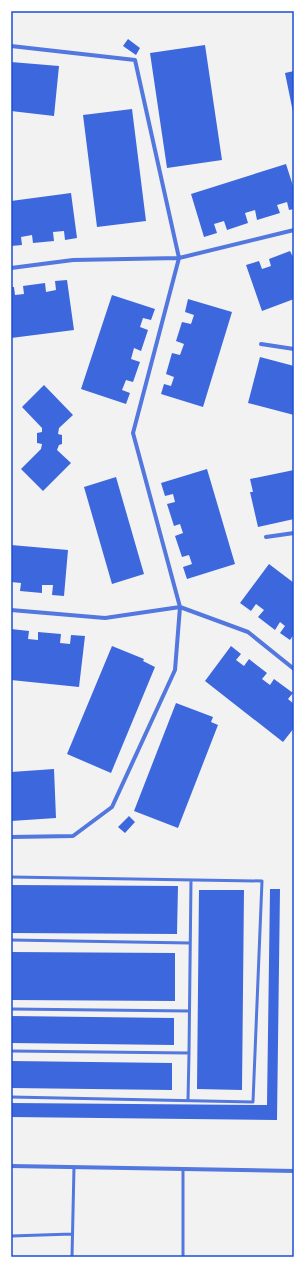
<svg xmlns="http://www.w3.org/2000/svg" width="305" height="1268" font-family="Lato,sans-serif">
  <rect width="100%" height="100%" fill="#f2f2f2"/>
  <path fill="#3d67dc" d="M128,39L140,48L136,55L123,46Z
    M205,45L222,160L167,168L150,53Z
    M11,62L59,66L54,116L11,111Z
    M294,71V112H293L285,73Z
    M132,109L146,221L97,227L83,115Z
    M286,164L294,189V209L289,210L287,202L277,205L280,213L257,220L255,210L245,213L248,223L227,230L224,221L214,224L217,233L204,237L191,194Z
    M71,193L77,238L65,240L64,231L53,232L54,241L33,243L32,235L21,237L22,245L11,246V201Z
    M290,251L294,259V299L262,311L246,265L259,261L262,269L271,266L269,259Z
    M67,280L74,330L11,338V287H14L15,295L24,294L23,286L45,283L46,292L56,290L55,281Z
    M112,295L155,309L151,320L143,318L140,327L148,330L141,351L134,348L131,359L140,362L133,382L126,380L122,390L130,393L126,404L81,389Z
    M188,299L232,312L203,407L161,394L164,384L171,386L174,377L166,374L172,353L180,355L184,344L176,341L182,322L191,324L194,315L185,312Z
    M260,357L294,366V415L248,403Z
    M44,385L73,415L59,428L58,434L62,435V444L59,445L57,450L71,463L43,491L21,469L41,449L42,444L37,443V433L42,432V428L22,407Z
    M207,469L235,564L187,579L183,567L192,564L189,555L182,557L175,536L183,533L180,524L174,526L167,504L175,502L173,494L165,496L161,483Z
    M294,470V519L258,527L250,492H253L250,479Z
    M116,477L144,574L112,584L84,487Z
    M11,545L68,550L64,596L52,595L53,585H42V593L20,591L21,583L11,582Z
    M269,564L294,583V634L290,640L280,633L285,626L280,622L275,630L258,617L264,610L256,604L251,611L240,603Z
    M11,629L29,631L28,639L38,640V632L61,634L60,643L70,644L71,635L85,636L79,687L11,680Z
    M112,646L144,659L143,661L155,667L111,773L67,754Z
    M231,646L241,654L236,660L244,666L249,659L267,673L262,679L270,685L274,679L293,693L288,699L294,704V728L283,742L205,681Z
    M176,703L213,717L211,722L218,725L178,828L134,811Z
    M54,769L56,818L11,821V772Z
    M129,816L135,822L125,833L118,827Z
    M11,885L178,886L177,934L11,933Z
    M270,889H280L277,1120L11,1117V1103L267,1105Z
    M199,890H244L242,1090L197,1089Z
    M11,952L175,953V1001L11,1000Z
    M11,1016L174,1018V1045L11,1043Z
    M11,1061L172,1063V1090L11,1088Z"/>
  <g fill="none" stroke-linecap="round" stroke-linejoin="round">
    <path stroke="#5277de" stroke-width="3" d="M11,877L262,881L253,1102L11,1097
      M11,940L190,943
      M11,1009L189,1011
      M11,1051L189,1053L188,1100
      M189,1053L191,880
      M11,1236L72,1234
      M72,1257L74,1167
      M183,1257V1169"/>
    <path stroke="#5277de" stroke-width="4" d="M11,46L135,60L179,258L133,433L180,607L175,670L112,807L73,836L11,837
      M11,268L73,260L179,258L294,230
      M261,344L294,349
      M266,537L294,533
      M11,610L105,618L180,607L248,632L294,669
      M11,1166L294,1171"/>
  </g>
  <rect width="305" height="1268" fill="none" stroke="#ffffff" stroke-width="24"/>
  <rect x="12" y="12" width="281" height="1244" fill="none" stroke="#1d4ed8" stroke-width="1.5"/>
</svg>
